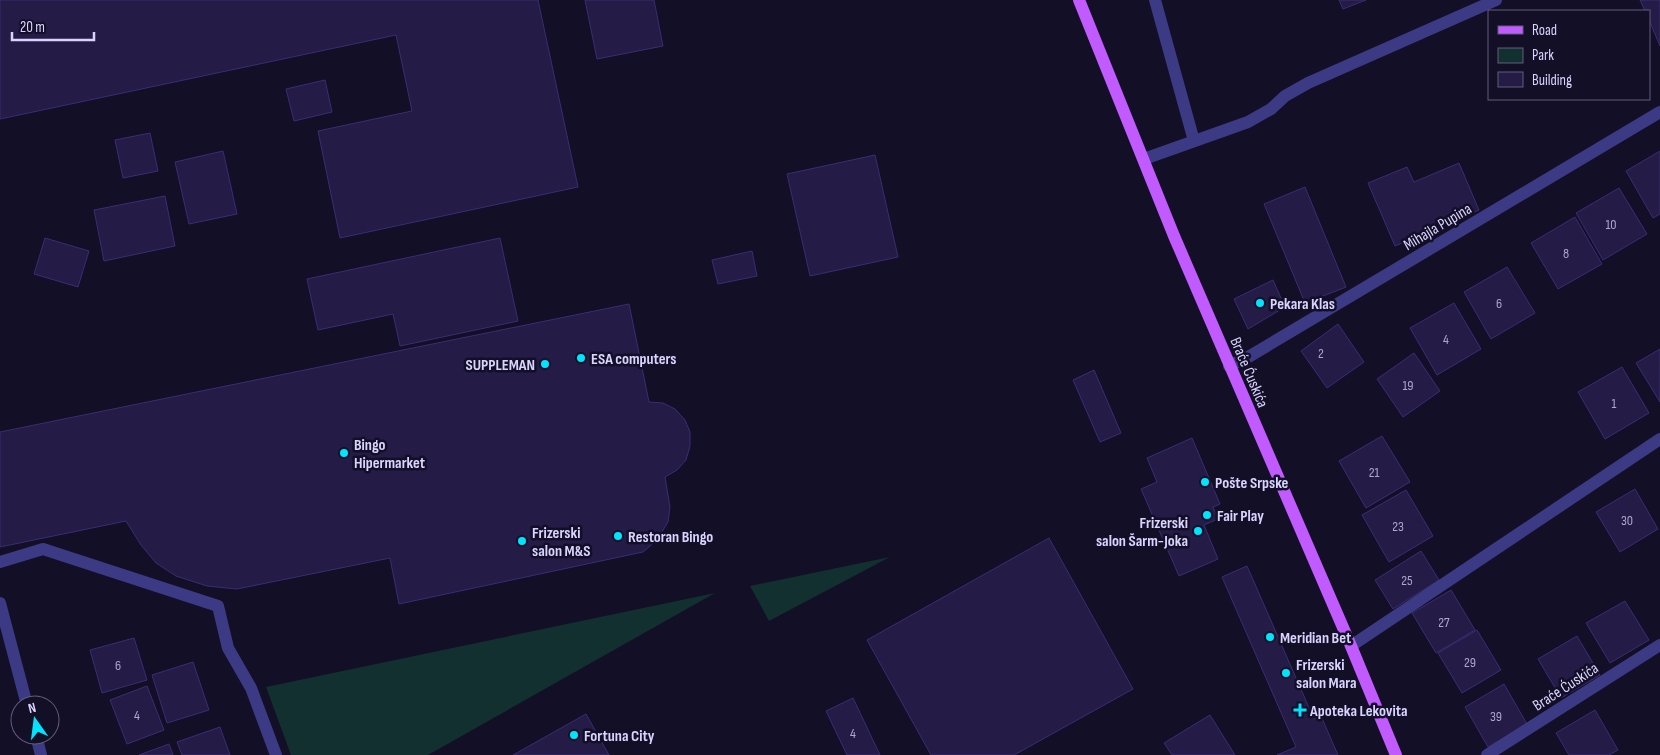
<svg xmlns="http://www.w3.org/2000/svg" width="1660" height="755" font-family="'Sofia Sans Condensed',sans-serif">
  <rect width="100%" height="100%" fill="#130f26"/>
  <path fill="#12302f" d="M890,557L769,621L750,586Z
    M715,593L428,755H291L266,687Z"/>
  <path fill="#241b47" stroke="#3b2d73" d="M0,0H538L578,187L340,238L318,131L412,111L396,35L0,119Z
    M585,0H654L663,46L597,59Z
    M1339,0H1366L1343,9Z
    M1640,0H1660V46L1649,20V11H1645Z
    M325,80L332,112L294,121L286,89Z
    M150,133L158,171L123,178L115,140Z
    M223,151L237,214L189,224L175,162Z
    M1660,151V214L1653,218L1626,171Z
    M875,155L898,257L810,276L787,174Z
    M1459,163L1479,210L1395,246L1368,183L1407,167L1414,182Z
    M1305,187L1346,287L1305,303L1264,204Z
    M1619,188L1647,234L1603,260L1576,213Z
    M165,196L175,246L104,261L94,210Z
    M1575,217L1602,264L1558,289L1531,243Z
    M45,238L89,251L78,287L34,274Z
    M500,238L518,321L400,346L393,314L318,330L307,279Z
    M752,251L757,276L718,284L712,260Z
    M1507,267L1535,313L1491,339L1464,292Z
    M1273,280L1285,307L1248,329L1234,299Z
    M1454,303L1481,349L1437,375L1410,328Z
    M629,304L649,402L663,403L675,409L685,420L690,432V446L686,460L677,470L665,477L670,507L668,522L657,540L643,552L399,604L390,558L237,589L207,586L176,576L156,563L141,545L126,521L0,547V432Z
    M1338,324L1364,362L1327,388L1301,351Z
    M1660,349V402L1636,363Z
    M1414,353L1440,391L1403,417L1377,379Z
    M1622,367L1649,413L1605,439L1578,392Z
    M1094,370L1121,433L1100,442L1073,380Z
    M1382,436L1410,482L1366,508L1339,461Z
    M1192,438L1220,504L1213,507L1218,519L1204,525L1218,559L1179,576L1141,489L1157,482L1147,458Z
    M1635,489L1658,529L1620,552L1596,512Z
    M1406,490L1433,536L1389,562L1362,515Z
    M1049,538L1133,689L1014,755H931L867,640Z
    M1421,551L1439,580L1393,609L1375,580Z
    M1247,566L1314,719L1321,716L1338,755H1277L1296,747L1222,577Z
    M1451,590L1475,630L1436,653L1412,613Z
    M1625,601L1649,640L1610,663L1586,623Z
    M1477,630L1501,670L1462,693L1438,653Z
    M1577,636L1600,675L1561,698L1538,659Z
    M134,638L147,680L102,693L90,650Z
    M193,662L209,710L167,723L152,675Z
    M1504,684L1527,724L1488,747L1465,707Z
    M147,686L164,730L127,744L110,700Z
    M853,698L880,755H847L826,711Z
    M1595,710L1618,750L1609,755H1569L1556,733Z
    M586,714L609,755H513Z
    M1210,715L1235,755H1172L1164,743Z
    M220,727L230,755H182L177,742Z
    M169,744L173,755H139Z"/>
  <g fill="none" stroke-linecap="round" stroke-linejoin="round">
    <path stroke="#3d3a85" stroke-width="12" d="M1155,0L1194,141
      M1144,159L1248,122L1271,109L1285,96L1308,83L1496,0
      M1229,366L1250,356L1660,112
      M0,562L43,549L218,606L228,648L251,688L276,755
      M0,603L27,705
      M1351,646L1660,439
      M36,735L41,755
      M1487,755L1660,645"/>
    <path stroke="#c25bff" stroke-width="12" d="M1079,0L1174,236L1351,646L1396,755"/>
  </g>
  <g fill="#00e5ff" stroke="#130f26" stroke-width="2">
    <circle cx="1260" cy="303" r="5"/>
    <circle cx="581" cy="358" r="5"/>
    <circle cx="545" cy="364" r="5"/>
    <circle cx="344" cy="453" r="5"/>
    <circle cx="1205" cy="482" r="5"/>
    <circle cx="1207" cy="515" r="5"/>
    <circle cx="1198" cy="531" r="5"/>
    <circle cx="618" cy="536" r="5"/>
    <circle cx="522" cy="541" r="5"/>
    <circle cx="1270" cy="637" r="5"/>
    <circle cx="1286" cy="673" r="5"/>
    <path d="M1297.5 702.5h5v5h5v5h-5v5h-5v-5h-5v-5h5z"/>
    <circle cx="574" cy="735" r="5"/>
  </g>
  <g text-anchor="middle" stroke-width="5" stroke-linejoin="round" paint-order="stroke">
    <g font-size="14" fill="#aca6d1">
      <text x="1611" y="229">10</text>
      <text x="1566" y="258">8</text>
      <text x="1499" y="308">6</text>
      <text x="1446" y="344">4</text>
      <text x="1321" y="358">2</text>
      <text x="1408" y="390">19</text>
      <text x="1614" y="408">1</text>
      <text x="1374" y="477">21</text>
      <text x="1627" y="525">30</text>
      <text x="1398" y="531">23</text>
      <text x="1407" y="585">25</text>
      <text x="1444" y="627">27</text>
      <text x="1470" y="667">29</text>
      <text x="118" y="670">6</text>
      <text x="137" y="720">4</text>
      <text x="1496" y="721">39</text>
      <text x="853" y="738">4</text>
    </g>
    <g font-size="16" fill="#d9d4ff" stroke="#130f26">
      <text transform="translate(1437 226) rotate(-31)" y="6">Mihajla Pupina</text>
      <text transform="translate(1250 372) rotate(67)" y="6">Braće Ćuskića</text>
      <text transform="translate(1565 686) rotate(-33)" y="6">Braće Ćuskića</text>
    </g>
    <g font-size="16" font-weight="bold" fill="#d9d4ff" stroke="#130f26" text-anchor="start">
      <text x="1270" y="309">Pekara Klas</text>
      <text x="591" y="364">ESA computers</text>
      <text x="535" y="370" text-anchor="end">SUPPLEMAN</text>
      <text x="354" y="450">Bingo<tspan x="354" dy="18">Hipermarket</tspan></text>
      <text x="1215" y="488">Pošte Srpske</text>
      <text x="1217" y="521">Fair Play</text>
      <text x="1188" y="528" text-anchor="end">Frizerski<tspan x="1188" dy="18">salon Šarm-Joka</tspan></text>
      <text x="532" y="538">Frizerski<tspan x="532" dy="18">salon M&amp;S</tspan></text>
      <text x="628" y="542">Restoran Bingo</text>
      <text x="1280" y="643">Meridian Bet</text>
      <text x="1296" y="670">Frizerski<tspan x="1296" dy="18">salon Mara</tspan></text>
      <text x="1310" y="716">Apoteka Lekovita</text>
      <text x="584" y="741">Fortuna City</text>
    </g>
  </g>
  <rect x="1488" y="10" width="162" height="90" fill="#130f26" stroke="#625e7d"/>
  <rect x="1498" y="26" width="25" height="8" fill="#c25bff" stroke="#625e7d"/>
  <text x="1532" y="35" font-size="15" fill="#d9d4ff">Road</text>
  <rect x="1498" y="48" width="25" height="15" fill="#12302f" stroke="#625e7d"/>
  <text x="1532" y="60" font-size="15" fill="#d9d4ff">Park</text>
  <rect x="1498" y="72" width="25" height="15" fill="#241b47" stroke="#625e7d"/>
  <text x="1532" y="85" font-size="15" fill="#d9d4ff">Building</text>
  <g transform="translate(35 720) rotate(346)"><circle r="24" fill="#130f26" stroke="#625e7d"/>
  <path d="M0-4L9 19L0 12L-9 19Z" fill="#00e5ff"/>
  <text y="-8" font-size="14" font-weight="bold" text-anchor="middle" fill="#d9d4ff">N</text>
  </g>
  <path d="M12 32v8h82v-8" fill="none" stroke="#d9d4ff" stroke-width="2.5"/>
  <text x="20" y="32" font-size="15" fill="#d9d4ff" stroke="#130f26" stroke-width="4" paint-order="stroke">20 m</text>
</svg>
